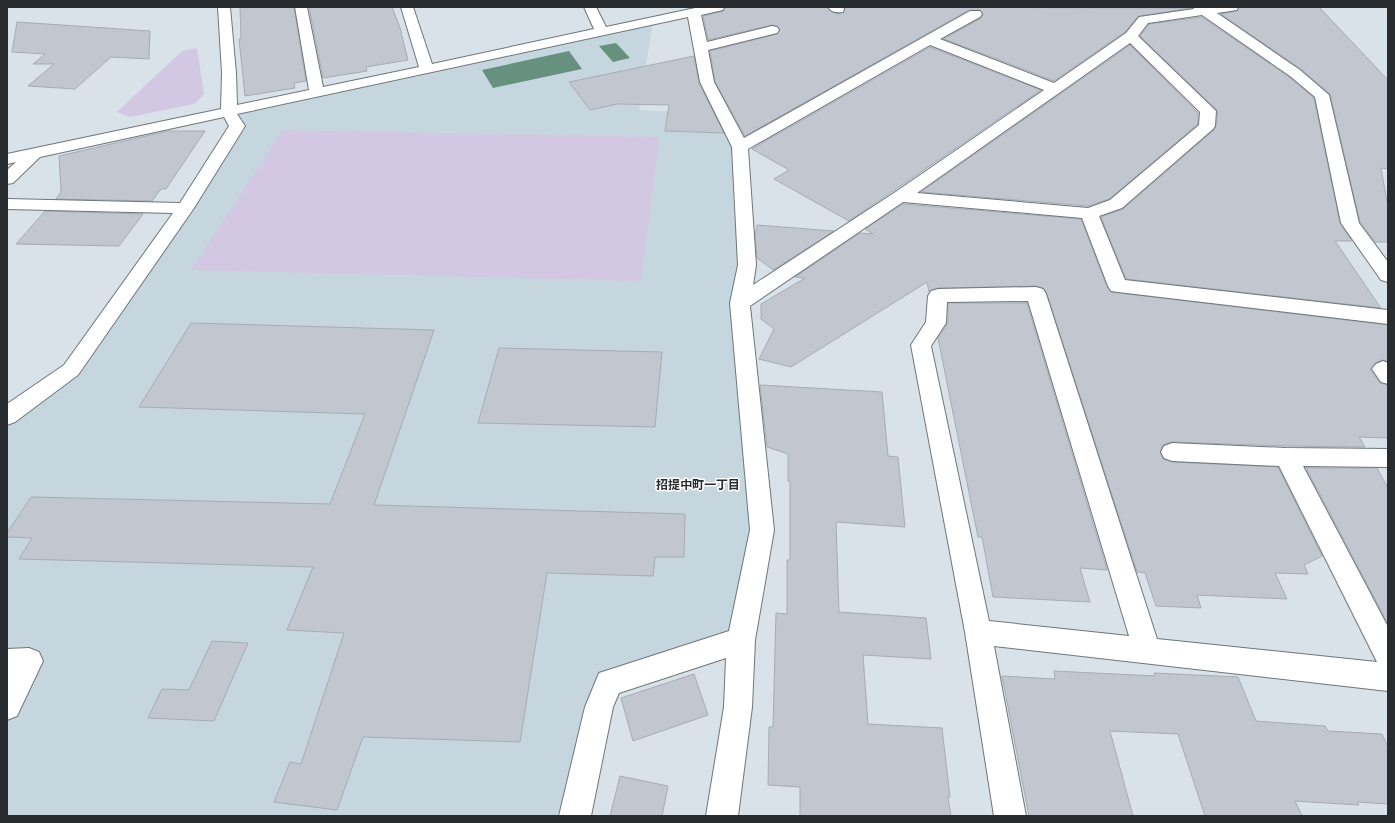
<svg xmlns="http://www.w3.org/2000/svg" width="1395" height="823" font-family="'Open Sans','Noto Sans JP',sans-serif">
  <rect width="100%" height="100%" fill="#d9e2e8"/>
  <path fill="#c6d6df" d="M653,21L639,110L723,114L740,147L762,530L741,640L609,683L576,816H7V416L71,370L237,127L229,113Z"/>
  <path fill="#d3c8e4" d="M197,48L204,94L194,104L130,117L117,112L182,51Z
    M283,130L659,137L641,281L191,270Z"/>
  <path fill="#66917f" d="M616,43L630,58L613,62L599,46Z
    M569,51L582,69L493,88L482,70Z"/>
  <path fill="#c2c6ce" stroke="#a8abb4" d="M240,7H294L306,81L294,83L295,88L245,96L239,39H241Z
    M309,7H392L400,28L408,60L366,67L367,71L323,78Z
    M725,7H827L832,12L838,14L844,12L845,7L1192,8L1139,16L1125,32L1054,81L944,39L981,18L983,15L980,10H969L745,136L715,82L710,51L777,34L780,29L777,26L772,25L708,40L703,16L723,11Z
    M1239,7H1319L1388,80V169L1381,168L1388,207V242H1375L1360,222L1330,94L1301,69L1221,14L1237,11Z
    M1202,17L1289,77L1314,98L1340,223L1352,241H1335L1381,308L1126,279L1101,217L1123,209L1214,130L1216,126L1218,111L1140,36L1149,24Z
    M17,22L150,31L149,59L111,57L75,89L28,86L54,64H33L45,54L12,52Z
    M1130,45L1198,113V124L1109,199L1088,206L921,192Z
    M930,47L1041,90L849,221L774,179L789,170L752,149Z
    M694,56L699,83L724,133L665,131L669,105L617,104L590,110L569,82Z
    M168,131H205L166,189H161L152,201L56,199L61,192L59,156Z
    M903,204L1081,219L1107,287L1111,292L1388,325V361L1382,360L1375,363L1370,369L1380,383L1388,385V438L1359,437L1365,447L1286,446L1172,442L1163,445L1160,451L1163,459L1172,462L1278,467L1322,556L1304,565L1308,574L1275,573L1287,599L1197,595L1201,608L1156,606L1145,573L1137,572L1047,294L1043,288L1036,286L938,288L931,290L929,292L927,282L791,367L759,359L774,329L761,319V304L805,278L795,277L860,233L873,234L865,229Z
    M45,211L143,214L119,246L16,244Z
    M757,225L834,231L773,270L757,258L755,236Z
    M948,303H1027L1107,570L1080,568L1090,602L993,597L982,537H978L938,338L948,323Z
    M191,323L434,330L374,505L685,514L684,557H655L653,576L547,573L520,742L363,737L337,810L274,802L290,762L301,764L344,633L287,630L313,567L19,559L32,538L7,537V533L31,497L330,504L365,414L139,407Z
    M499,348L662,352L655,427L478,423Z
    M760,385L882,392L888,456L898,457L905,527L836,522L839,612L926,618L931,659L863,655L868,724L942,728L950,797H948L951,816H800V787L768,785L769,727H773L776,613L787,614V560H790V482L788,481V454L767,447Z
    M1306,468H1377L1388,488V624Z
    M212,641L248,643L214,721L148,718L162,689L189,690Z
    M1054,671L1155,676L1154,673L1238,677L1256,721L1325,726L1328,731L1382,734L1388,747V804L1357,802L1359,805L1295,801L1302,816H1205L1178,734L1110,731L1133,816H1029L1002,676L1055,679Z
    M694,674L708,715L633,741L621,698Z
    M620,776L668,786L662,816H610Z"/>
  <g fill="none" stroke-linecap="round" stroke-linejoin="round">
    <defs>
      <path id="minor" d="M218,7H230L236,73L237,105L309,90L295,7H307L323,87L419,67L401,7H413L432,64L594,29L584,7H596L606,27L700,7H724L723,10L701,15L707,42L772,26L777,27L779,30L777,33L708,50L714,82L744,138L970,11H980L982,14L980,17L940,39L1054,83L1126,33L1139,17L1194,9L1193,7H1238L1237,10L1217,13L1300,70L1329,95L1359,223L1388,262V282L1381,280L1341,223L1315,97L1290,76L1202,15L1148,23L1138,36L1216,111L1215,126L1213,129L1122,208L1099,216L1125,280L1388,310V324L1118,292L1111,291L1108,286L1082,218L903,202L750,306L774,530L755,640L752,707L738,816H706L724,707L726,658L619,693L613,707L591,816H559L585,707L599,673L729,631L750,530L730,303L738,265L732,147L700,82L688,17L237,114L245,126L194,208L78,375L15,422L7,425V404L64,365L173,213L7,209V199L180,203L229,126L224,117L40,157L13,183L7,184V170L16,162L7,164V154L221,109L222,73ZM1130,43L1200,112L1199,125L1110,200L1088,208L917,193ZM930,45L1044,90L894,193L753,285L756,265L748,149Z
        M828,7H843L844,9L843,12C837,13 831,12 828,7Z
        M1036,287L1043,289L1046,294L1157,639L1377,662L1279,466L1172,461L1164,458L1161,452L1164,446L1172,443L1286,448L1388,449V467L1303,466L1388,627V691L994,646L1026,816H994L965,632L911,345L926,322L928,296L931,291L938,289ZM1028,301L1129,636L989,621L931,346L946,323L947,302Z
        M1383,361L1388,363V384L1381,382L1372,369L1376,364Z
        M29,648L39,652L43,661L17,716L7,720V649Z"/>
    </defs>
    <use href="#minor" stroke="#6e767b" stroke-width="2"/>
    <use href="#minor" fill="#fff" fill-rule="evenodd"/>
  </g>
  <g text-anchor="middle" stroke-width="3" stroke-linejoin="round" paint-order="stroke">
    <g font-size="12" font-weight="bold" fill="#292c2e" stroke="#fff">
      <text x="698" y="489">招提中町一丁目</text>
    </g>
  </g>
  <rect width="1395" height="823" fill="none" stroke="#292c2e" stroke-width="16"/>
</svg>
